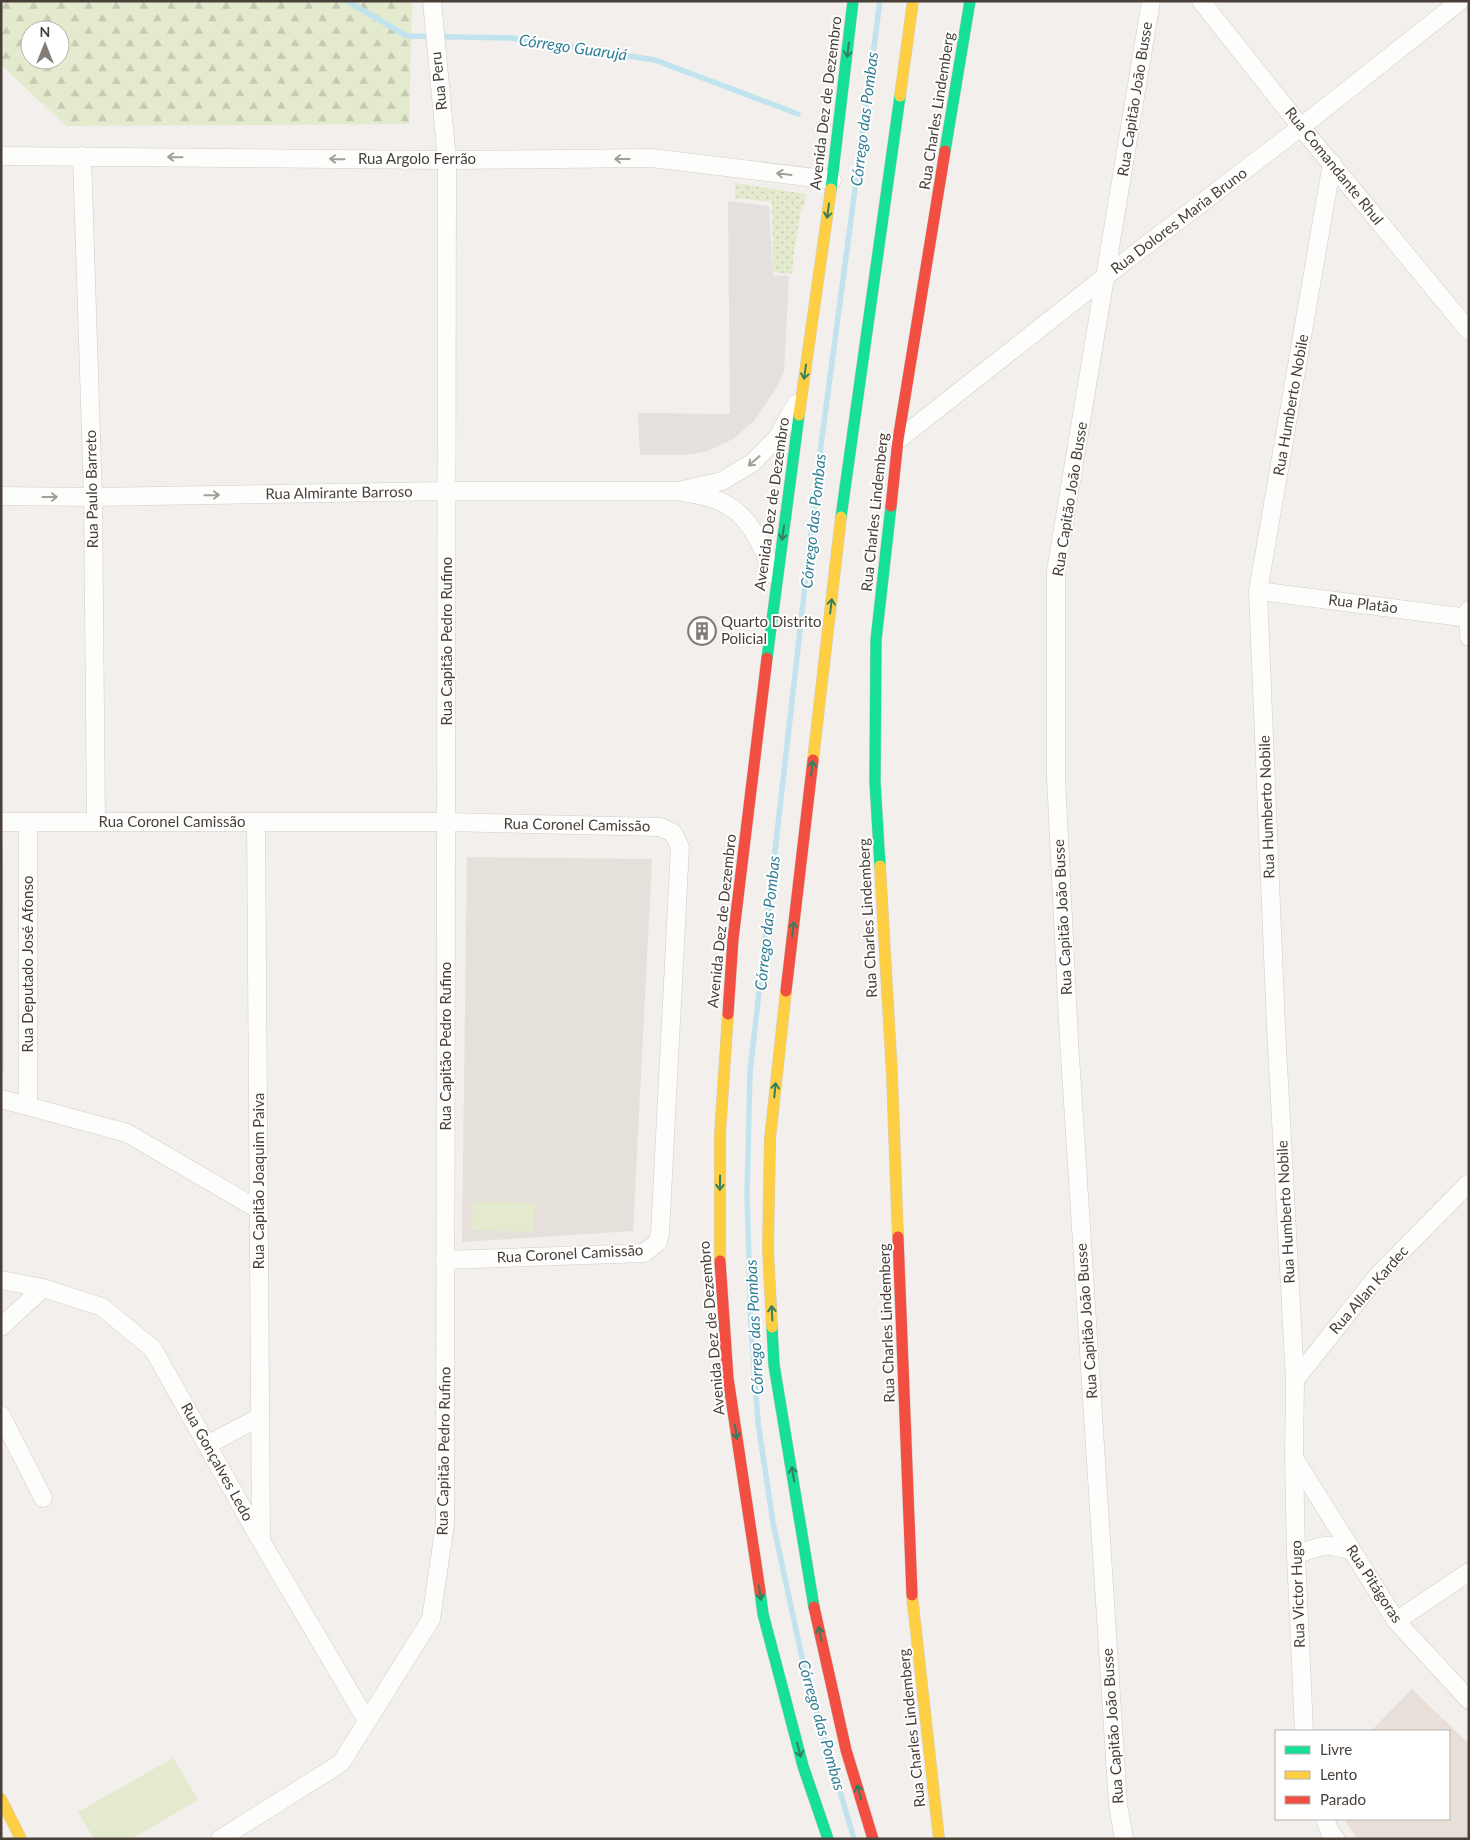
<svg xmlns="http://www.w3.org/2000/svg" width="1470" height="1840" font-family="Lato,sans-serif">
  <defs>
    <pattern id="grass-dots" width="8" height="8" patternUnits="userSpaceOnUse" patternTransform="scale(1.25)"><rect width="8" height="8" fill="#e4eace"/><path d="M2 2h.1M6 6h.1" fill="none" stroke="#c5cab2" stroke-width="1.8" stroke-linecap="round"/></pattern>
    <pattern id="forest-firs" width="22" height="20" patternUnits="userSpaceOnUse" patternTransform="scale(1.25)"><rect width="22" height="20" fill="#e4eace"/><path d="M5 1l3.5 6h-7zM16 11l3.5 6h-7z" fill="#c5cab2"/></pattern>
  </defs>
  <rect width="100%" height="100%" fill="#f2efec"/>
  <path fill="#e5e0da" d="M467,857L652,859L633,1231L462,1242Z"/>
  <path fill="#e8e0d8" d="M1,840H3L4,1071L1,1070Z
    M1412,1689L1469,1744V1839H1358L1348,1826L1345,1819H1449V1731H1371Z"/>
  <path fill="url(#grass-dots)" d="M735,183L806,194C806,203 802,207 800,216C797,235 793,255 792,274L773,272L772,202L735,198Z"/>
  <path fill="url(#forest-firs)" fill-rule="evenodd" d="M1,1H408L412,4L409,124L66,126L1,65ZM30,30H60V60H30Z"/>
  <path fill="#e4eace" d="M473,1202L535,1203L534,1232L472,1230Z
    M173,1758L198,1800L131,1839H94L78,1812Z"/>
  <path fill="#e4e0dd" d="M728,201L769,206L773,275L789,276L784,372L775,390L754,421L733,439L708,451L685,455H640L638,413L730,414Z"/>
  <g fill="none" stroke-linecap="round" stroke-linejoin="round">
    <path stroke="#c0e3ed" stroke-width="5.5" d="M347,1L407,36L512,38L655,60L798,114
      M854,1839L806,1676L773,1523L758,1422L751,1324L747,1196L750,1072L821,445L880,1"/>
    <defs>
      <path id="street" d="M1201,1L1301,127L1469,331
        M1,156L447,160L652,158L832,180
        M82,156L93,497L96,822
        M898,440L1106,276L1301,127L1460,1
        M683,490L722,481L752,463L777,438L796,404
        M1,496L93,497L447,491H678C694,494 712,496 727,505C753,519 763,550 774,575
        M1258,591L1469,618
        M1469,610V637
        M1,822H446L660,827L673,833L680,847L660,1233L658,1242L644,1253L445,1260
        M256,822L261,1541
        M1,1099L127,1133L259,1210
        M28,1106V822
        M1,1280L43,1288L102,1307L153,1349L261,1541L367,1721
        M1,1327L43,1288
        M1295,1380L1379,1274L1469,1183
        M1,1415L43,1498
        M207,1445L260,1417
        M1294,1458L1396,1621L1469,1700
        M1296,1555C1320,1546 1326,1542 1351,1551
        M1396,1621L1469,1572
        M1304,1731L1296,1555L1294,1457L1295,1380L1276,1027L1258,591L1332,163
        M1325,1819L1330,1832L1336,1839
        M220,1839L341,1763L431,1619L445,1524L447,160L432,1
        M1124,1839L1118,1805L1069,1040L1056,777V571L1151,1"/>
      <path id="fast" d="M945,151L970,1
        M831,189L853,1
        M841,517L900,96
        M767,658L799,415
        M880,866L875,782L876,640L891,506
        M772,1327L774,1365L814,1607
        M760,1591L763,1614L803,1766L828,1839"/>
      <path id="slow" d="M900,96L913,1
        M799,415L831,189
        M813,760L841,517
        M880,866L892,1075L898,1237
        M720,1261V1134L728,1014
        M772,1327L768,1250L770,1139L786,991
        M912,1595L939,1839
        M1,1799L21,1839"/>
      <path id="jam" d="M891,506L898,440L945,151
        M786,991L813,760
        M728,1014L733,939L767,658
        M898,1237L912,1595
        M720,1261L728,1378L760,1591
        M814,1607L846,1750L873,1839"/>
    </defs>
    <use href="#street" stroke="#d0cdca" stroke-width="19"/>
    <use href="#fast" stroke="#d2ccc5" stroke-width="12"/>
    <use href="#slow" stroke="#d2ccc5" stroke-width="12"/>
    <use href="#jam" stroke="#d2ccc5" stroke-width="12"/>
    <use href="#street" stroke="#fdfdfc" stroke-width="18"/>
    <use href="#fast" stroke="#16e098" stroke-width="11"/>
    <use href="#slow" stroke="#ffcf43" stroke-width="11"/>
    <use href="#jam" stroke="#f24e42" stroke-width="11"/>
  </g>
  <defs><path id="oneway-shaft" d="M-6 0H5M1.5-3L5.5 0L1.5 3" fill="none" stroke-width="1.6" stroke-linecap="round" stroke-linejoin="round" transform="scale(1.25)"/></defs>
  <g stroke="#347f5e">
    <use href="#oneway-shaft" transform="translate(848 50) rotate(97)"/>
    <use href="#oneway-shaft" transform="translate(828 211) rotate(98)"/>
    <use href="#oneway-shaft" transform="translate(805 372) rotate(98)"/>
    <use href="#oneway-shaft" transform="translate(783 533) rotate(98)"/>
    <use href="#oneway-shaft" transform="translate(831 606) rotate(-83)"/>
    <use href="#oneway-shaft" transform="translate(812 768) rotate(-83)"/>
    <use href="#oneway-shaft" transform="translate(793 929) rotate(-83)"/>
    <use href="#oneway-shaft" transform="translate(775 1090) rotate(-84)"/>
    <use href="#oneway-shaft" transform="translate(720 1183) rotate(91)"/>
    <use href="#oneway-shaft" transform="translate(772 1313) rotate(-93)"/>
    <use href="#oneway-shaft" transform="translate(736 1432) rotate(82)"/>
    <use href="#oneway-shaft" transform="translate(793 1474) rotate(-100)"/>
    <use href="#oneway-shaft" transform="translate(760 1593) rotate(82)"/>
    <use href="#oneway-shaft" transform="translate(820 1634) rotate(-102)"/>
    <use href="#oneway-shaft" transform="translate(799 1750) rotate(75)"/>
    <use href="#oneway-shaft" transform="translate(859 1792) rotate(-107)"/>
  </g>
  <g stroke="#a29e9a">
    <use href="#oneway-shaft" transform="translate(175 157) rotate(-179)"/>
    <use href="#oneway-shaft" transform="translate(337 159) rotate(-179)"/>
    <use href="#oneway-shaft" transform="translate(622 159) rotate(180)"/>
    <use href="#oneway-shaft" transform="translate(784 174) rotate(-173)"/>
    <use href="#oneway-shaft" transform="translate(754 461) rotate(139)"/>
    <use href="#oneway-shaft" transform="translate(212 495) rotate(-1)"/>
    <use href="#oneway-shaft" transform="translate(50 497)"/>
  </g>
  <defs>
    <symbol id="building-ring" viewBox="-11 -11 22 22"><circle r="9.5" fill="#fff" stroke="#847d77" stroke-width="1.5"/><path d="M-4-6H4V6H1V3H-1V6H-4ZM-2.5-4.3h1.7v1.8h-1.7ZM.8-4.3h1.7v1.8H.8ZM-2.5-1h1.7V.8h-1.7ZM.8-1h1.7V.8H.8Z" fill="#847d77"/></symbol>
  </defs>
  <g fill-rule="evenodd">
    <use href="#building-ring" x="686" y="615" width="32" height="32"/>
  </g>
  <g text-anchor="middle" stroke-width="4" stroke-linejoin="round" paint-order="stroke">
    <g font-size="15" fill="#483f38" stroke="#fff">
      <text transform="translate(439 81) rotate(-96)" y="5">Rua Peru</text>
      <text transform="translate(1135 99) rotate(-81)" y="5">Rua Capitão João Busse</text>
      <text transform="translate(826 103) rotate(-83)" y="5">Avenida Dez de Dezembro</text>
      <text transform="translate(937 111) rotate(-81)" y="5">Rua Charles Lindemberg</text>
      <text x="417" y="164">Rua Argolo Ferrão</text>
      <text transform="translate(1334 166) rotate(51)" y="5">Rua Comandante Rhul</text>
      <text transform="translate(1179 221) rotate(-37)" y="5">Rua Dolores Maria Bruno</text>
      <text transform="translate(1291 405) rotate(-80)" y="5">Rua Humberto Nobile</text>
      <text transform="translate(92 489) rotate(-91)" y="5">Rua Paulo Barreto</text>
      <text transform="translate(339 493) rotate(-1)" y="5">Rua Almirante Barroso</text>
      <text transform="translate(1070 499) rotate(-81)" y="5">Rua Capitão João Busse</text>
      <text transform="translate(772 504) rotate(-82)" y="5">Avenida Dez de Dezembro</text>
      <text transform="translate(875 512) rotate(-84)" y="5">Rua Charles Lindemberg</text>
      <text transform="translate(1363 604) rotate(7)" y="5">Rua Platão</text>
      <text transform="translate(447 641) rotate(-90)" y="5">Rua Capitão Pedro Rufino</text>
      <text transform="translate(1267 807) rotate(-92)" y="5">Rua Humberto Nobile</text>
      <text x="172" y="827">Rua Coronel Camissão</text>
      <text transform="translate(577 825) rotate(1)" y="5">Rua Coronel Camissão</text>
      <text transform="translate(1063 917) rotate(-93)" y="5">Rua Capitão João Busse</text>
      <text transform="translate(868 918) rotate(-93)" y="5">Rua Charles Lindemberg</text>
      <text transform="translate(722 921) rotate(-84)" y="5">Avenida Dez de Dezembro</text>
      <text transform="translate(28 964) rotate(-90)" y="5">Rua Deputado José Afonso</text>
      <text transform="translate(446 1046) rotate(-90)" y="5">Rua Capitão Pedro Rufino</text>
      <text transform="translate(259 1181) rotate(-90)" y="5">Rua Capitão Joaquim Paiva</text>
      <text transform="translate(1286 1212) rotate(-93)" y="5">Rua Humberto Nobile</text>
      <text transform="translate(570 1254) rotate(-3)" y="5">Rua Coronel Camissão</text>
      <text transform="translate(1369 1290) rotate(-49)" y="5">Rua Allan Kardec</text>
      <text transform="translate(1087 1321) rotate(-94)" y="5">Rua Capitão João Busse</text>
      <text transform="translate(887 1323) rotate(-92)" y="5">Rua Charles Lindemberg</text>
      <text transform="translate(712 1328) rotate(-95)" y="5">Avenida Dez de Dezembro</text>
      <text transform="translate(444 1451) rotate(-89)" y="5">Rua Capitão Pedro Rufino</text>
      <text transform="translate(217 1462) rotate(61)" y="5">Rua Gonçalves Ledo</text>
      <text transform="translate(1374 1584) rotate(57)" y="5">Rua Pitágoras</text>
      <text transform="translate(1298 1594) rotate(-92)" y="5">Rua Victor Hugo</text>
      <text transform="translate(1113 1726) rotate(-94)" y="5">Rua Capitão João Busse</text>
      <text transform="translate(912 1728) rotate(-96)" y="5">Rua Charles Lindemberg</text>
    </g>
    <g font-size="15" fill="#483f38" stroke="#fff" text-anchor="start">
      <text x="721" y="627">Quarto Distrito<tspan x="721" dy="17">Policial</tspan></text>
    </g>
    <g font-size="16" font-style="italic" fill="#307f97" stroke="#fff">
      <text transform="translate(573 47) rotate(8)" y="6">Córrego Guarujá</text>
      <text transform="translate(864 119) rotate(-83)" y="6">Córrego das Pombas</text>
      <text transform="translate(813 521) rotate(-84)" y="6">Córrego das Pombas</text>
      <text transform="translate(767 923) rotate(-84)" y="6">Córrego das Pombas</text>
      <text transform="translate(754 1327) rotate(-93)" y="6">Córrego das Pombas</text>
      <text transform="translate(822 1725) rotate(74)" y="6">Córrego das Pombas</text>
    </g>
  </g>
  <rect width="1470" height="1840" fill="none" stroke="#483f38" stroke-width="5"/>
  <rect x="1275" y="1730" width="175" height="90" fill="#ffffff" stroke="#b6b2af"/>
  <rect x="1285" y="1746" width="25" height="8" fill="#16e098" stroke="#b6b2af"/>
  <text x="1320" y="1755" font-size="15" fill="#483f38">Livre</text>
  <rect x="1285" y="1771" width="25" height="8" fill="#ffcf43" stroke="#b6b2af"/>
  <text x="1320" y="1780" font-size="15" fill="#483f38">Lento</text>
  <rect x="1285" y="1796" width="25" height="8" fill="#f24e42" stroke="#b6b2af"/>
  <text x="1320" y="1805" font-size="15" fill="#483f38">Parado</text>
  <g transform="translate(45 45)"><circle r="24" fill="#ffffff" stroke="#b6b2af"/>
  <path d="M0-4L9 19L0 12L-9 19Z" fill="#847d77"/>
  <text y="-8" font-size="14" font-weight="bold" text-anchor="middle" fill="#483f38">N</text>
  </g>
</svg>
